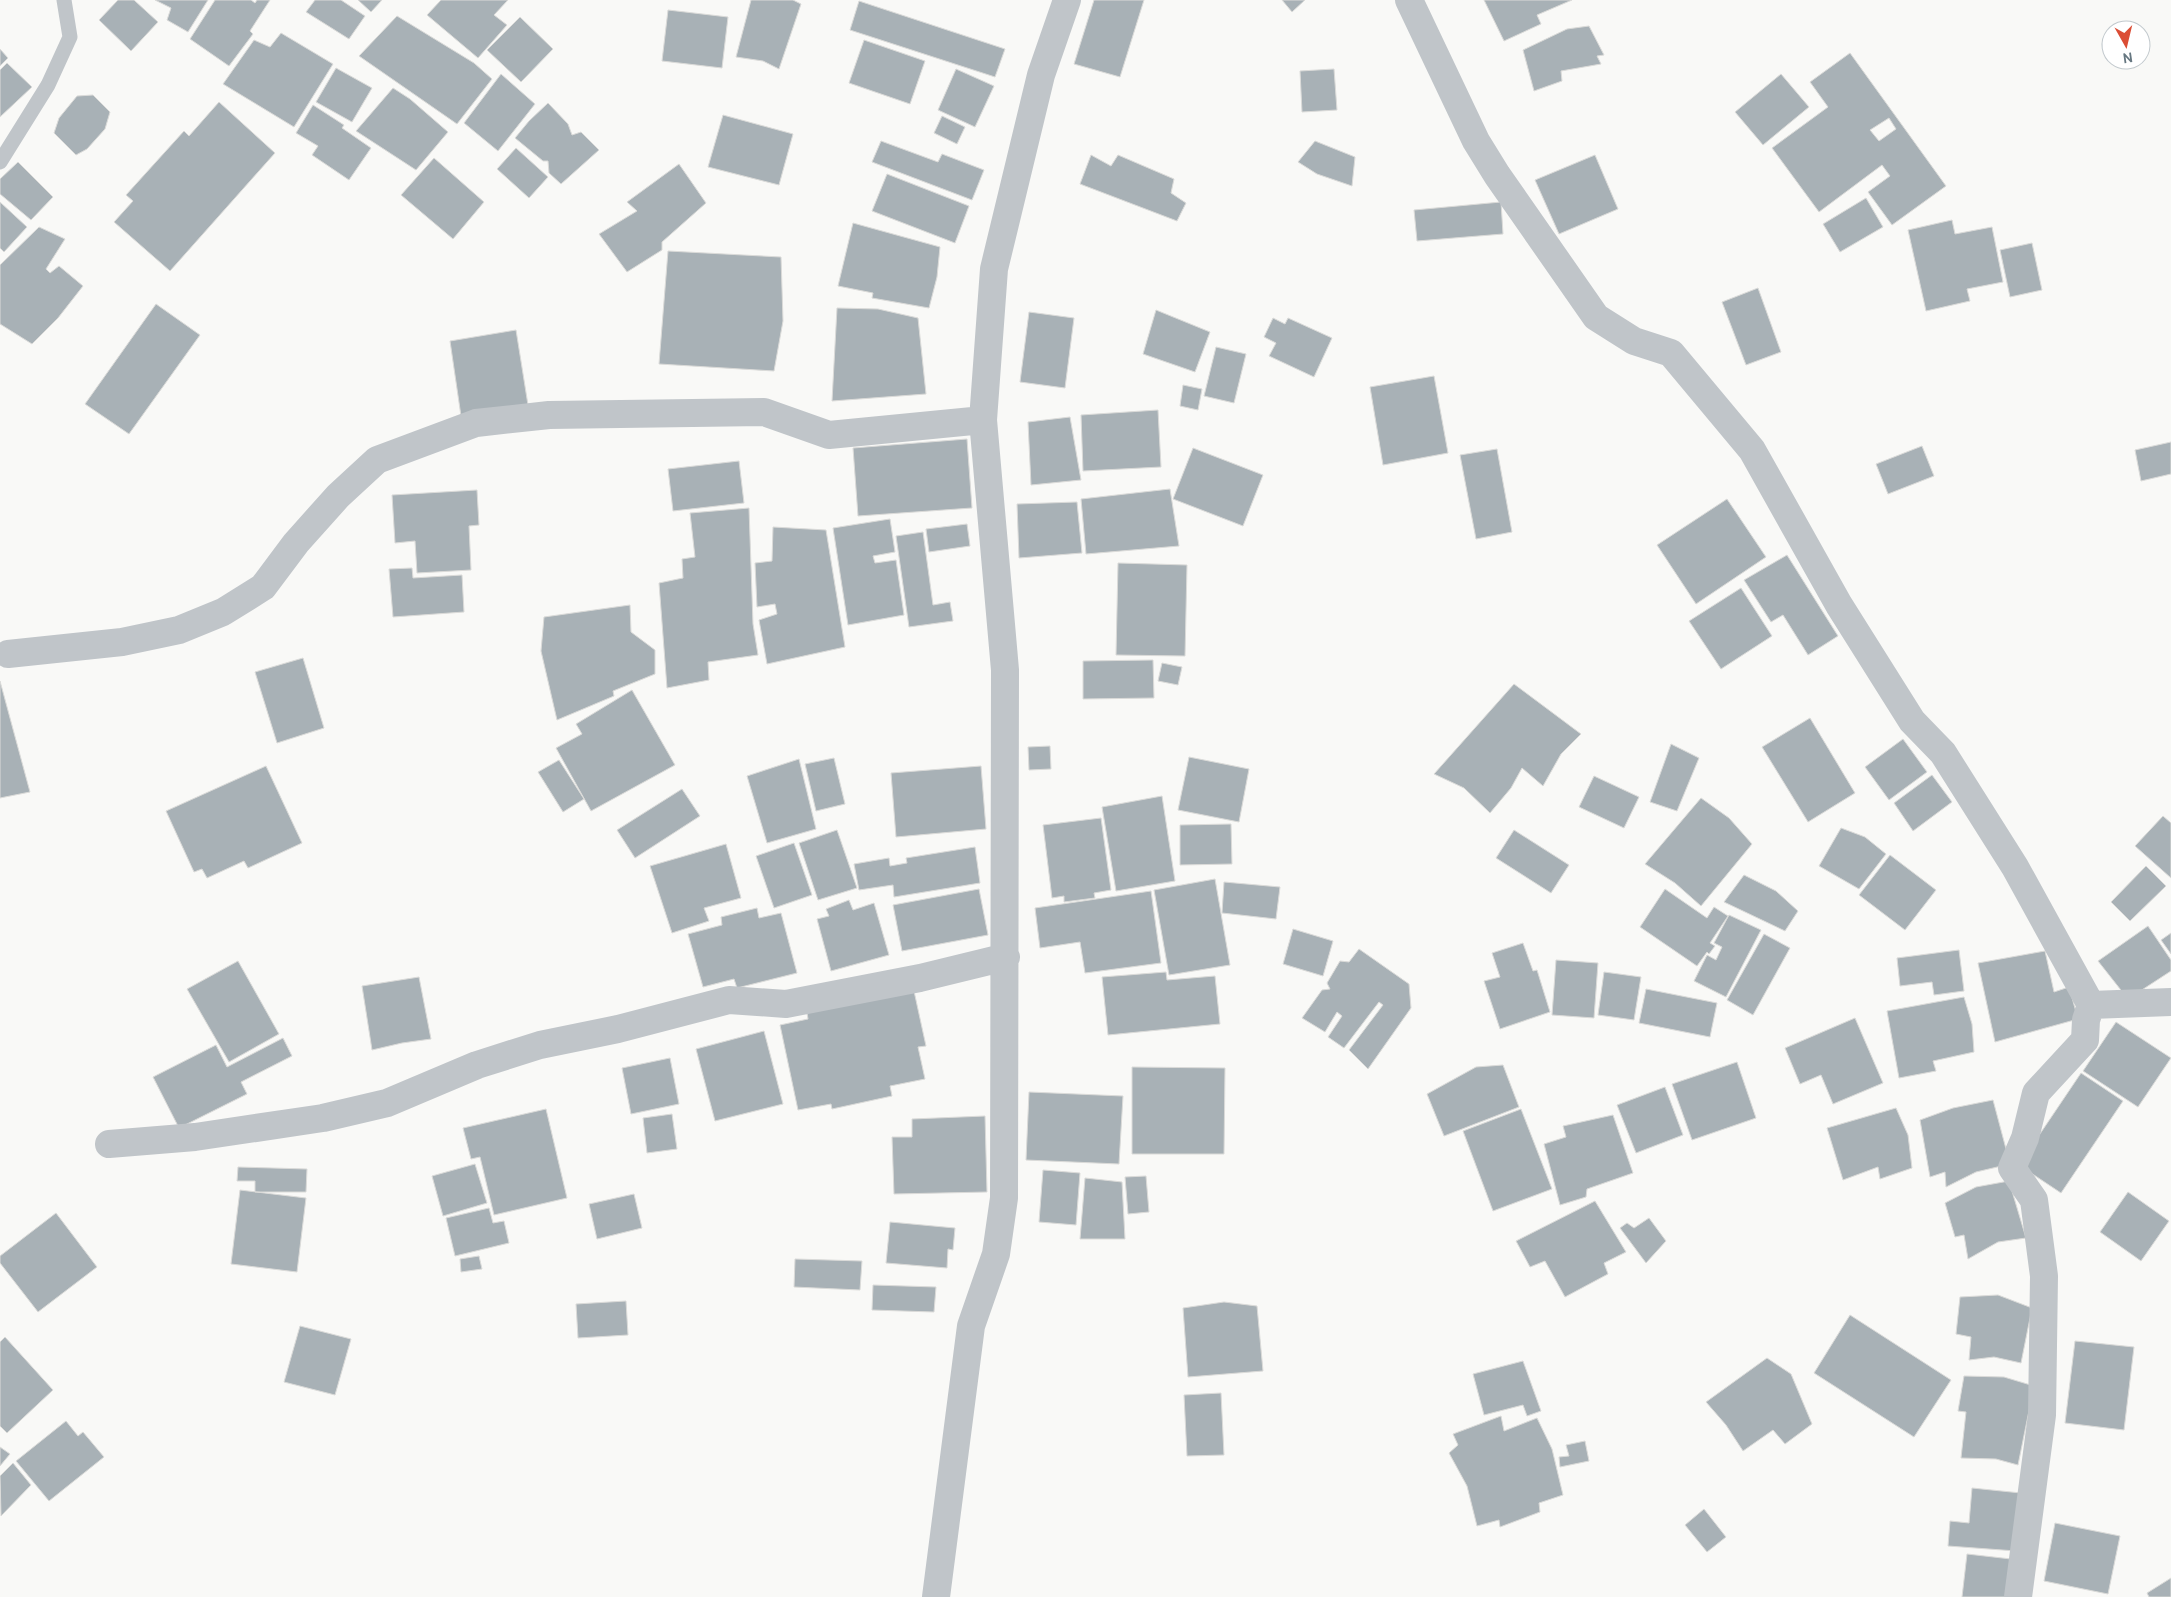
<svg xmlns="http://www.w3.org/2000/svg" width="2171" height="1597" font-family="Cabin,sans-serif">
  <rect width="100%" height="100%" fill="#f9f9f7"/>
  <path fill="#a8b1b6" stroke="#dbdbd9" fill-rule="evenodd" d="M118,0H134L158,22L131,51L99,20Z
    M155,0H208L188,32L167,20L171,8Z
    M215,0H251L255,3L257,0H270L250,31L253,34L229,66L190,39Z
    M315,0H341L365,16L349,39L306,12Z
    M358,0H382L371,12Z
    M441,0H508L494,15L507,25L478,58L427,15Z
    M751,0H793L801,4L779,69L763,61L736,57Z
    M1094,0H1144L1120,77L1074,64Z
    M1282,0H1305L1292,12Z
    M1484,0H1572L1537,15L1541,24L1504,41Z
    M859,1L1005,49L995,77L850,30Z
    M668,10L728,17L722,68L662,61Z
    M397,16L474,63L492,79L457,124L359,56Z
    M520,17L553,49L521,82L487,50Z
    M1589,26L1604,55L1597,56L1601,64L1561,71L1562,81L1534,91L1523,50L1567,29Z
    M281,33L333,64L294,127L223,84L254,40L270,47Z
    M864,40L925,61L910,104L849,83Z
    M0,49L8,58L0,66Z
    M1850,53L1946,186L1892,225L1868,192L1890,176L1882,165L1819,212L1772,148L1828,107L1810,82ZM1889,118L1896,129L1879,141L1870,130Z
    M7,63L32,87L0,117V70Z
    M336,68L372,88L352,122L316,102Z
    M956,69L994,86L975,127L938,110Z
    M1334,69L1337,110L1302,112L1300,71Z
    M501,74L535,104L498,151L464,123Z
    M1781,74L1809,107L1763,145L1735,112Z
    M393,88L410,99L448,132L416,170L356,131Z
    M93,95L110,112L105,129L87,149L76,155L54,133L59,118L77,96Z
    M219,102L275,153L170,271L114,222L133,201L126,195L184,131L189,136Z
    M548,103L568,124L572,135L581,132L599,150L561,184L549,173L548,161H543L515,138L529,121Z
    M313,105L344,125L342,128L371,148L349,180L312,155L318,146L296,133Z
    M723,115L793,134L779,185L708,167Z
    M942,116L965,127L957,144L934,133Z
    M881,141L938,162L942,154L984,170L972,200L872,162Z
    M1315,141L1355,157L1352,186L1317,174L1298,162Z
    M516,148L548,177L529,198L497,169Z
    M1091,155L1111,166L1118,155L1174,179L1171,193L1186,203L1177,221L1080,184Z
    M1595,155L1618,209L1559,234L1535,180Z
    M434,158L484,202L453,239L401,195Z
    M18,162L53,197L31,220L0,194V179Z
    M679,164L706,203L662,242V250L627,272L599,234L637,211L627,202Z
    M887,174L969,206L955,243L872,211Z
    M1866,198L1883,227L1840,252L1823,224Z
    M0,202L27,227L4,252L0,248Z
    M1501,202L1503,234L1417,241L1414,210Z
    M1952,220L1955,234L1992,227L2003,282L1967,289L1970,301L1926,311L1908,230Z
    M853,223L940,247L937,277L929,308L872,298L873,293L838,286Z
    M39,227L65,239L46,269L50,273L59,266L83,286L58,318L32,344L0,324V265Z
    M2032,243L2042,290L2010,297L2000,250Z
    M668,251L781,257L783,321L774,371L659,364Z
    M1758,288L1781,352L1746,365L1722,302Z
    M156,304L200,335L129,434L85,404Z
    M837,308L878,309L918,318L926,394L832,401Z
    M1156,310L1210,332L1195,372L1143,354Z
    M1029,312L1074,318L1065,388L1020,382Z
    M1273,318L1285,324L1288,318L1332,338L1314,377L1269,356L1276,343L1264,337Z
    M516,330L528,405L461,416L450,341Z
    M1216,347L1246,354L1234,403L1204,396Z
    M1434,376L1448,453L1383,465L1370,387Z
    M1183,385L1202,389L1198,410L1180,406Z
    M1158,410L1161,467L1083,471L1081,415Z
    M1070,417L1081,480L1031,485L1028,422Z
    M967,439L972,508L858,516L853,448Z
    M2171,442V474L2141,481L2135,450Z
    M1922,446L1934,476L1888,494L1876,464Z
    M1193,448L1263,475L1243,526L1173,499Z
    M1497,449L1512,532L1476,539L1460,455Z
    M739,461L744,503L673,511L668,469Z
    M1170,489L1179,546L1086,554L1081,499Z
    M477,490L479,525L469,526L471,570L417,573L415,541L395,543L392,495Z
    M1727,499L1766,557L1696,604L1657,545Z
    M1077,502L1082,553L1019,558L1017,504Z
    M749,508L753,624L758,655L708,662L709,680L667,688L659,583L683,578L682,559L695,557L690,513Z
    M890,519L895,552L873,556L875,563L896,560L904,615L848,625L833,528Z
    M967,524L970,546L929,552L926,529Z
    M773,527L826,530L845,647L767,664L759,620L777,614L775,604L757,607L755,563L772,561Z
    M923,532L933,605L950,602L953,621L909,627L896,536Z
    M1787,555L1838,636L1808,655L1783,615L1771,622L1744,580Z
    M1118,563L1187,565L1185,656L1116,655Z
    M412,568L413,578L462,575L464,612L393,617L389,569Z
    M1741,588L1772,636L1721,669L1689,621Z
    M630,605L631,632L655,650V674L613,691L614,696L557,720L541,651L544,617Z
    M303,658L324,728L277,743L255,672Z
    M1153,660L1154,698L1083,699V661Z
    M1162,663L1182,667L1178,685L1158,681Z
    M0,681L30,792L0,798Z
    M1514,684L1581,734L1561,754L1543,786L1522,768L1511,788L1490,813L1464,788L1434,774Z
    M632,690L675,765L591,811L556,748L582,734L576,724Z
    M1810,718L1855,793L1808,822L1762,747Z
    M1903,739L1927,772L1889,800L1865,767Z
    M1671,744L1699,758L1677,811L1650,802Z
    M1050,746L1051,769L1029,770L1028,747Z
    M1189,757L1249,769L1239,822L1178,810Z
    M834,758L845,804L816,811L805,764Z
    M799,759L816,829L767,843L747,776Z
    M559,760L584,799L563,812L538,772Z
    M266,766L302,843L248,868L244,861L207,878L202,869L194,872L166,811Z
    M981,766L986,829L896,837L891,773Z
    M1932,775L1952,802L1913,831L1894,803Z
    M1594,776L1639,797L1624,828L1579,807Z
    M682,789L700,816L635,858L617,830Z
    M1162,796L1175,881L1116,891L1102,807Z
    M1701,798L1729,818L1752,844L1701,906L1675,883L1645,864Z
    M2163,816L2171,823V878L2135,846Z
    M1101,818L1111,890L1094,893L1095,898L1064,902V896L1052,898L1043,825Z
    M1231,824L1232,864L1180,865V825Z
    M1841,828L1865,837L1886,854L1859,889L1819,866Z
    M837,830L857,888L818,900L799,843Z
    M1514,830L1569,865L1551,893L1496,858Z
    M794,843L812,895L774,908L756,856Z
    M726,844L741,898L704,908L709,921L672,933L650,866Z
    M975,847L980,883L894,897L893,885L859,890L854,864L889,858L890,866L907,863L906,858Z
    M1890,855L1936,890L1905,930L1859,895Z
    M2146,866L2166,886L2130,921L2111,902Z
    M1744,875L1776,891L1798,911L1785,931L1724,902Z
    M1215,879L1230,965L1169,975L1154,890Z
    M1224,882L1280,887L1276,919L1222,913Z
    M979,889L988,935L902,951L893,905Z
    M1665,889L1707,918L1714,907L1728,916L1710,943L1715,946L1709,954L1707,952L1697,966L1640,927Z
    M1151,891L1161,963L1085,973L1080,942L1040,948L1035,908Z
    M849,900L853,910L874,903L889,955L831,971L817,919L829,916L826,909Z
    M757,908L759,918L781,913L797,973L737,988L734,979L703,987L688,934L722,925L721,917Z
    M1729,915L1761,930L1726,997L1694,981L1707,955L1716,960L1722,947L1714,943Z
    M2148,926L2171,960V971L2128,999L2098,961Z
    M1293,929L1333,941L1323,976L1283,964Z
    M2171,933V954L2161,940Z
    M1764,934L1790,948L1753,1015L1727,1000Z
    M1523,943L1533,971L1537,970L1550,1012L1500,1029L1484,981L1500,977L1492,953Z
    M1359,949L1409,984L1411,1008L1368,1069L1349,1050L1383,1005L1379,1002L1344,1048L1328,1037L1342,1016L1337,1012L1325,1032L1302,1018L1322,990L1330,989L1327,983L1340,961L1349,962Z
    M1959,950L1964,991L1934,995L1932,982L1900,986L1897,958Z
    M2045,951L2054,992L2069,987L2078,1019L1995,1042L1978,963Z
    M1556,960L1598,963L1594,1018L1552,1015Z
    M238,961L279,1034L229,1062L187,989Z
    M1166,972L1167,980L1215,976L1220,1024L1108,1035L1102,977Z
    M1604,972L1641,977L1634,1020L1598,1015Z
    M419,977L431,1039L402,1043L372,1050L362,986Z
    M1646,989L1717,1003L1710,1037L1639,1023Z
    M914,991L926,1046L918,1047L925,1079L890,1086L892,1096L832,1109L831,1104L798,1110L780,1025L808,1019L807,1013Z
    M1964,997L1972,1024L1974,1052L1933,1061L1936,1071L1899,1078L1887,1011Z
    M1855,1018L1883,1083L1833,1104L1821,1075L1800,1084L1785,1048Z
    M2116,1022L2171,1058L2138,1107L2083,1071Z
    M764,1031L783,1104L715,1121L696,1049Z
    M283,1038L292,1056L241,1082L247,1094L179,1128L153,1077L216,1045L227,1067Z
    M670,1058L679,1104L631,1114L622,1068Z
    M1737,1062L1756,1118L1692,1140L1672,1084Z
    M1503,1065L1519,1107L1444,1136L1427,1094L1476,1067Z
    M1132,1067L1225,1068L1224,1154H1132Z
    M2081,1073L2123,1101L2061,1193L2019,1165Z
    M1665,1087L1683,1135L1636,1153L1617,1105Z
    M1029,1092L1123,1096L1119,1164L1026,1160Z
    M1993,1100L2010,1164L1976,1172L1946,1187L1945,1172L1930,1177L1920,1120L1953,1108Z
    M1896,1108L1908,1135L1912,1168L1880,1179L1878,1167L1843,1180L1827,1128Z
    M546,1109L567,1198L494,1215L480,1157L471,1159L463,1128Z
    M1521,1109L1552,1189L1493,1211L1463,1131Z
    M672,1114L677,1149L647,1153L643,1118Z
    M1613,1115L1633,1173L1587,1189L1586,1197L1560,1205L1544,1144L1566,1137L1563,1126Z
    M985,1116L987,1192L894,1194L892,1137H912V1119Z
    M475,1164L487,1203L443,1216L432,1176Z
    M238,1167L307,1169L306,1192H255V1181H237Z
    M1043,1170L1080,1173L1076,1225L1039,1222Z
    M1146,1176L1149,1212L1128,1214L1125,1177Z
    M1085,1178L1122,1182L1125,1239H1080Z
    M2009,1181L2026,1238L1998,1242L1968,1259L1964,1235L1955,1237L1945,1203L1976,1187Z
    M240,1190L306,1198L297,1272L231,1264Z
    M2128,1192L2169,1221L2141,1261L2100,1232Z
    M634,1194L642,1228L597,1239L589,1204Z
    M1595,1201L1626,1252L1604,1263L1608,1274L1565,1297L1545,1261L1530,1267L1516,1241Z
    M489,1208L493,1223L504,1221L509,1243L455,1256L446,1218Z
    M56,1213L97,1267L38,1312L0,1263V1256Z
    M1649,1218L1666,1241L1646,1263L1620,1228L1627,1223L1634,1228Z
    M890,1222L955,1228L953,1250L948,1249L947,1268L886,1263Z
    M479,1256L482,1269L461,1272L460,1259Z
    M795,1259L862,1261L860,1290L794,1287Z
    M873,1285L936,1287L934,1312L872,1310Z
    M1998,1295L2032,1308L2021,1363L1994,1357L1969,1360L1971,1337L1956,1334L1960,1297Z
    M626,1301L628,1335L578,1338L576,1304Z
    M1224,1302L1257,1306L1263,1371L1188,1377L1183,1308Z
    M1850,1315L1951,1380L1914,1437L1814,1373Z
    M300,1326L351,1339L335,1395L284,1382Z
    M5,1337L53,1390L7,1433L0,1426V1342Z
    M2075,1341L2134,1347L2124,1430L2065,1423Z
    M1767,1358L1791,1374L1812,1424L1785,1444L1773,1430L1743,1451L1726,1425L1706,1402Z
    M1523,1361L1541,1411L1527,1416L1523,1405L1484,1415L1473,1374Z
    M1964,1376L2004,1377L2034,1386L2018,1465L1996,1459L1961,1458L1966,1412L1958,1411Z
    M1221,1393L1224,1455L1187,1456L1184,1395Z
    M1501,1416L1504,1431L1537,1418L1552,1449L1563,1495L1539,1503L1540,1512L1500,1527L1499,1520L1477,1526L1467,1486L1449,1453L1458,1445L1453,1434Z
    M66,1421L78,1436L83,1432L104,1457L49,1501L16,1461Z
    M1585,1441L1589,1461L1560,1467L1559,1457L1569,1456L1566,1445Z
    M0,1447L10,1454L0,1466Z
    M13,1463L31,1485L1,1516L0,1476Z
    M1972,1488L2021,1493L2016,1551L1948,1546L1950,1521L1969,1523Z
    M1704,1509L1726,1537L1707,1552L1685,1525Z
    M2055,1523L2120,1536L2108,1594L2044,1581Z
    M1967,1554L2011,1559L2007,1597H1962Z
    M2171,1578V1597H2149L2147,1593Z"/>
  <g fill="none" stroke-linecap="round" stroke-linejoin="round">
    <path stroke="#c0c5c9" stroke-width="15" d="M0,162L48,85L70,37L64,0"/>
    <path stroke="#c0c5c9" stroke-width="28" d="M1409,0L1476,141L1497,175L1596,317L1634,341L1671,353L1752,450L1839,605L1912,721L1943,753L2015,867L2091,1005L2086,1020L2085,1040L2036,1093L2025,1138L2012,1168L2034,1200L2044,1276L2042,1415L2018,1597
      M8,654L122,642L179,630L223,612L263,587L296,543L338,496L377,460L476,423L549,415L764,412L829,435L983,420
      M2091,1005L2171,1002
      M109,1144L195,1137L323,1118L387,1103L477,1065L540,1045L618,1029L729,1000L786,1004L920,978L1006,957
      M936,1597L971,1326L996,1254L1004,1198L1005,670L983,420L994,269L1041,75L1067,0"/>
  </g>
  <g transform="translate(2126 45) rotate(172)"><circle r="24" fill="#ffffff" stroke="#c2c9cd"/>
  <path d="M0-4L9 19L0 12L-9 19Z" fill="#db4d35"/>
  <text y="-8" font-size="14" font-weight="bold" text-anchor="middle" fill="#667781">N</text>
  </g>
</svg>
